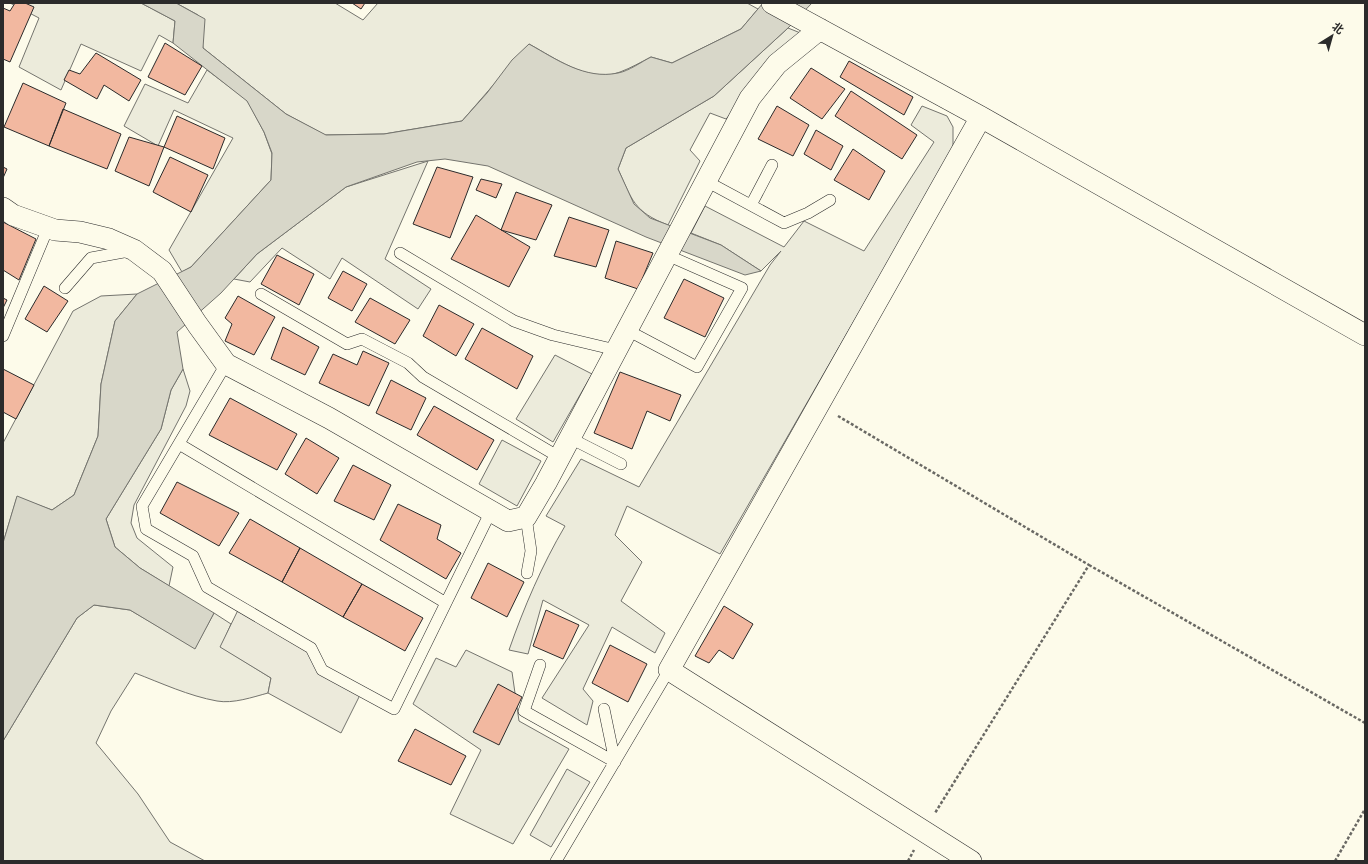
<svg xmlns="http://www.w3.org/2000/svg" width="1368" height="864" font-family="'PT Sans Narrow','Noto Sans SC',sans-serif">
  <rect width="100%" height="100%" fill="#fdfbea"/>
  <path fill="#ecebdb" stroke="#74746e" d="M10,3H141L175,21L173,43L159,35L141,71L81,44L61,90L19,67L39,18Z
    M176,3H335L363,20L378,3H747L758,9L741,29L672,63L651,57C641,62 631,68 620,72C590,84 555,58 529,44L462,121L384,134L325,135L286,114L203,48L198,15Z
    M788,28L803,34L726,119L710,113L690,150L700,161L668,225C634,212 632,200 618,169L626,148L714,96Z
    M207,70L247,100L264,132L272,154L271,180L191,267L182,272L169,250L233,138L174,110L158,146L124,126L145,84L188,103Z
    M922,106L947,116L953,127V149L720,554L627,506L615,535L642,562L621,601L665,633L655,653L612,627L583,689L593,701L587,725L542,698L589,625L543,600L528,654L509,650C524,607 542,565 565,526L546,516L581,459L639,487L770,265L781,251L761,271L721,245L691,233L705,206L784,247L804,221L864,251L934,142L911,125Z
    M428,161L385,259L431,289L418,309L342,258L330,279L282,248L250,282L234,279L257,254L346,187Z
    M137,294L115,321L101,384L98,436L74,495L52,510L17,497L3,543V443L73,311L101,296Z
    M555,355L592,374L553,442L516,419Z
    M183,369L190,391L186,406L134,505L131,523L137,538L173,567L169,586L140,568L115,547L106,519L161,429L171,390Z
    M502,440L541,461L517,506L479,484Z
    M94,605L130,610L195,648L214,613L231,624L221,647L271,678L268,693C253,697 233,704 217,701C189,696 161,683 135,673L111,711L96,743L138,794L170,842L205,861H3V741L77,618Z
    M466,650L512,672L519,721L569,749L513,844L450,814L481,750L413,704L436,658L456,667Z
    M567,769L590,782L551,847L530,835Z"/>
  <path fill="#eceadb" stroke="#74746e" d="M240,606L311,648L323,670L362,691L341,733L268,693L271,678L220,647Z"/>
  <path fill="#d8d7c9" stroke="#74746e" d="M141,3H176L205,19L203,48L286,114L326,135L384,134L462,121L487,93L512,60L529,44C556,59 585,80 618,73C629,71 641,62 651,57L672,63L741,29L763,3H812L788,28L714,96L626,148L618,169L634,204L650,218L721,245L761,271L745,275L646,237L488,166L445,159L417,162L346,187L257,254L221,293L177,332L183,369L171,390L161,429L106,519L115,547L140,568L214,613L195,649L130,610L94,605L77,618L3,741V543L17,496L52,510L74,495L98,436L101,384L115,321L137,294L191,267L271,180L272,153L264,132L247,101L173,43L175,21Z"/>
  <path fill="#f2b8a0" stroke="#2b2b2b" d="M15,3H25L34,7L10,62L3,59V8L10,11Z
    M352,3H365L361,9Z
    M165,43L202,66L185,95L148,77Z
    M96,53L141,80L129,101L104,85L97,99L64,80L69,70L80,74Z
    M849,61L913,97L904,115L840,77Z
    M811,68L845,89L822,119L790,98Z
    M23,83L66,103L49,146L4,127Z
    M851,91L917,135L902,159L835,116Z
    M777,106L809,125L793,156L758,139Z
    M63,109L121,134L107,169L49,146Z
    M177,116L225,138L213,169L164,147Z
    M816,130L843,146L831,170L804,154Z
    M129,137L164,147L149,186L115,171Z
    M853,149L885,171L869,200L834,180Z
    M170,157L208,175L191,212L153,192Z
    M3,167L7,169L3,178Z
    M437,167L473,177L450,238L413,224Z
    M481,179L502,184L496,198L476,190Z
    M516,192L552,205L536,240L501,230Z
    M476,215L530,247L509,287L451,259Z
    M569,217L609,230L596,267L554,256Z
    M3,222L36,239L19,280L3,270Z
    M616,241L653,253L638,289L605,278Z
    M277,255L314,274L299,305L261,284Z
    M343,271L367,284L352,311L328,298Z
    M684,279L724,298L705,337L664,318Z
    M44,286L68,301L47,332L25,319Z
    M238,296L275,317L254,355L225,341L232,324L225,318Z
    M3,298L7,300L3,308Z
    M370,298L410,320L395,344L355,322Z
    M439,305L474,324L456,356L423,336Z
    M283,327L319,347L305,375L271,359Z
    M482,328L533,356L517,389L465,359Z
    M363,351L389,363L369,406L319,383L333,354L357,365Z
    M3,369L34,385L16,419L3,412Z
    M620,372L681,395L670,421L647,411L632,449L594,433Z
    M391,380L426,398L411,430L376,413Z
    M230,398L297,434L277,470L209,435Z
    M434,406L494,440L477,470L417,435Z
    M306,438L339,458L317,494L285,474Z
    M353,465L391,485L374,520L334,501Z
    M177,482L239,513L219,546L160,513Z
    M398,504L441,525L437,539L461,553L446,579L380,540Z
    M250,519L300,548L282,582L229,553Z
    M300,548L362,584L343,617L282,582Z
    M488,563L524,582L507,617L471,598Z
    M362,584L423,618L405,651L343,617Z
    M724,606L753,624L733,659L719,650L709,663L695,656Z
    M546,610L579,625L563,659L533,646Z
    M610,645L647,664L628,702L592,683Z
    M498,684L522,697L499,745L473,732Z
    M415,729L466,756L451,785L398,761Z"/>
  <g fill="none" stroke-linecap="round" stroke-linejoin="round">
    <defs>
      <path id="service" d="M706,181L784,223L808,213L830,200
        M751,205L772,165
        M400,253L514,321L553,335L616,350
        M65,288L91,258L129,251
        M261,294L347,344L362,339L408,363L423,377L559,457
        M627,330L697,367L742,288L667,255
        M3,336L48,228
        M226,364L142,506L146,529L193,556L207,587L311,648L322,670L394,709L491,511
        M570,438L621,464
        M179,444L446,603
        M526,517L531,551L527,573
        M540,665L524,711L615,762
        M604,709L615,762
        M556,861L669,670"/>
      <path id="minor" d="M772,3L981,117L1365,335
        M3,208L13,215L55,230L80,232L109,239L134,250L162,271L197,324L226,364L329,418L508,521L526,517L546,483L750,98L777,64L820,29
        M971,861L669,670L981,117"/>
    </defs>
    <use href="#service" stroke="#2b2b2b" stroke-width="12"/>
    <use href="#minor" stroke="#2b2b2b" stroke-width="22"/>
    <path stroke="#6a6964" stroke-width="2.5" stroke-dasharray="3 2" stroke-linecap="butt" d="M838,416L1089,565L935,813
      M1089,565L1365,723
      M908,861L914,850
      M1335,861L1365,809"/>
    <use href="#service" stroke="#fdfbea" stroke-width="11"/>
    <use href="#minor" stroke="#fdfbea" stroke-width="21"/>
  </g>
  <rect width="1368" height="864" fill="none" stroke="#2b2b2b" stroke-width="8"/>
  <g transform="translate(1332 36) rotate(37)" stroke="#fdfbea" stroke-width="3" paint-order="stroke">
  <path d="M0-3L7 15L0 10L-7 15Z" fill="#2b2b2b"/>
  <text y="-6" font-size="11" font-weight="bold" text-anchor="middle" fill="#2b2b2b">北</text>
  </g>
</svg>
